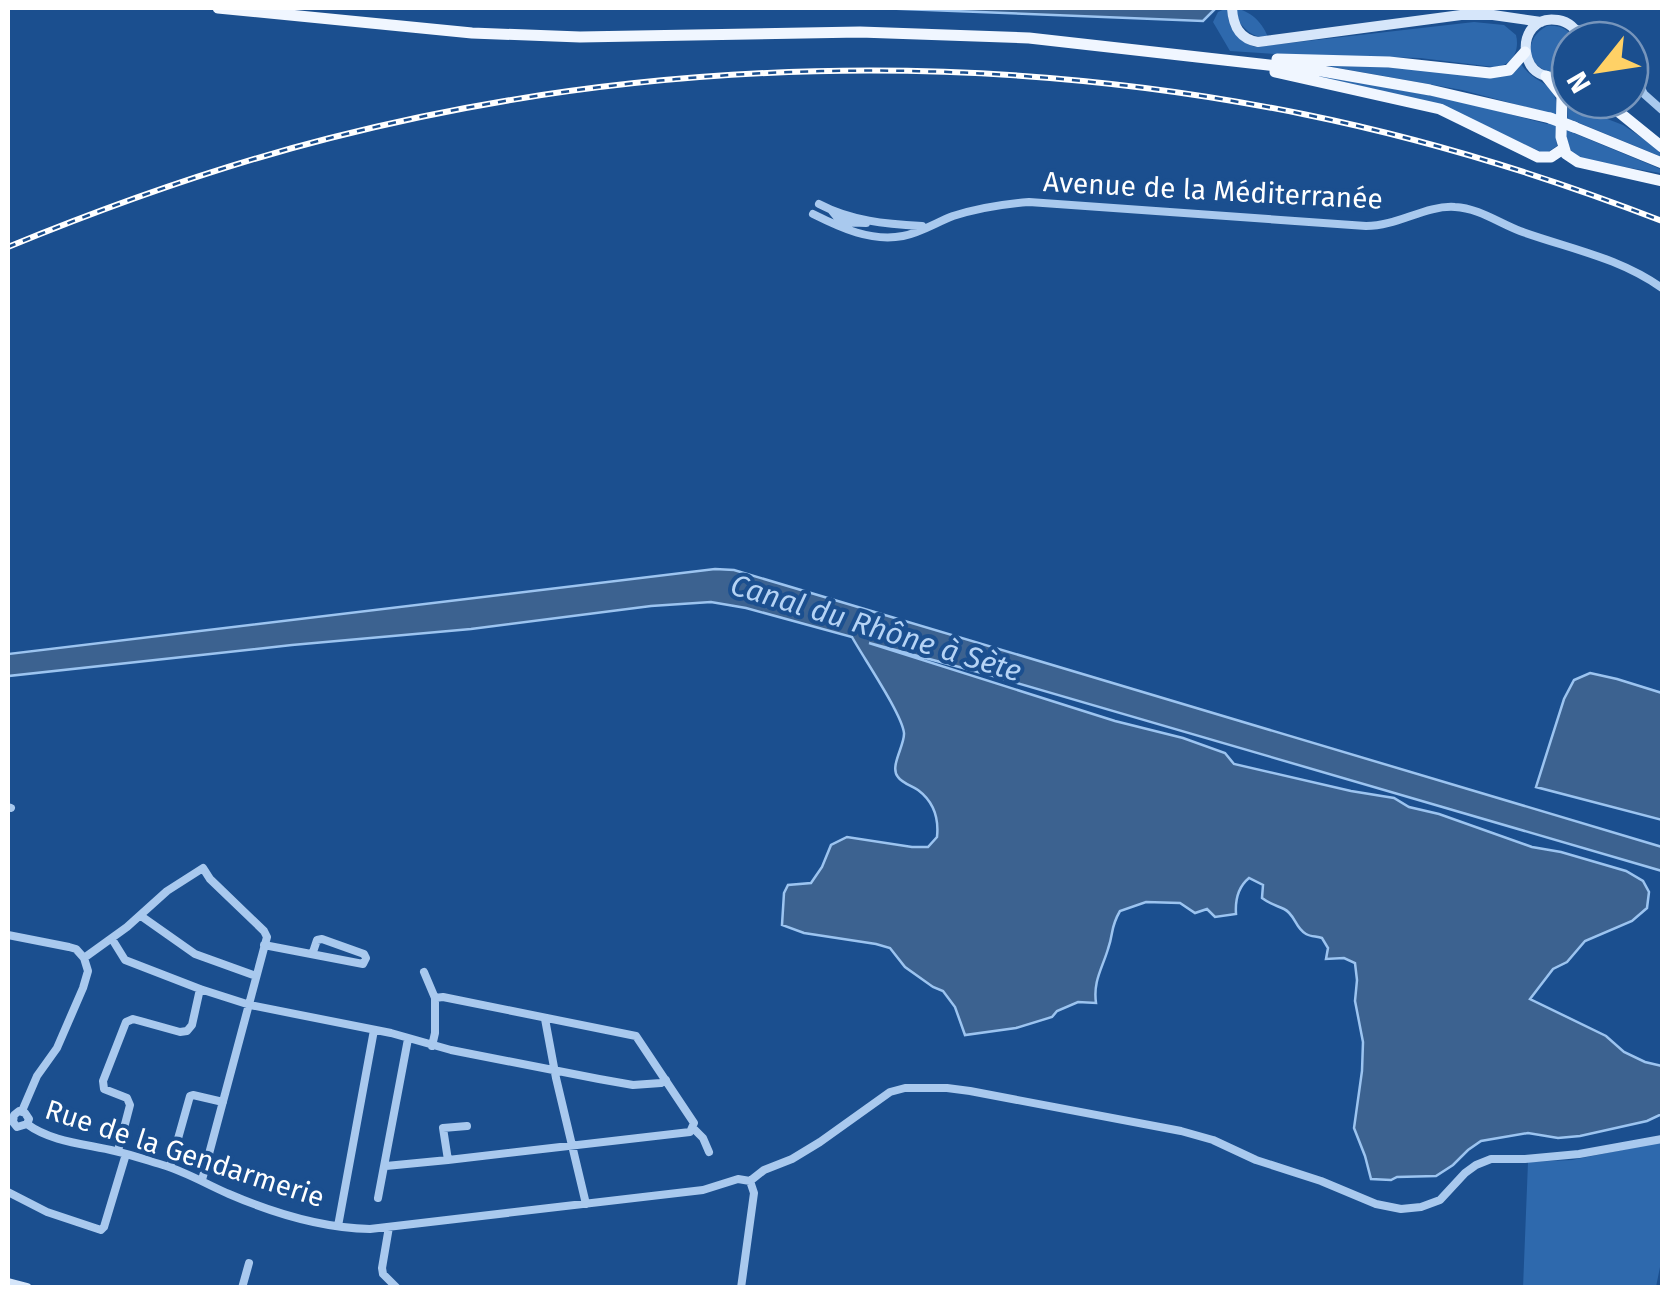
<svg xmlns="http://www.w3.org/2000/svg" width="1670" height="1295" font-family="'Fira Sans',sans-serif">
  <rect width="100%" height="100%" fill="#1b4f8f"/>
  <path fill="#2e69ad" d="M1227,8C1246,7 1261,19 1268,37C1244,38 1246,22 1228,16C1230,32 1240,42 1255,47L1474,22L1504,25L1516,35C1520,51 1512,66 1494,67L1420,58L1274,54L1230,51L1213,22L1218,12Z
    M1547,26C1560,25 1568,29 1575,40H1570V65C1538,87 1513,44 1547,26Z
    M1328,62L1498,77L1521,64C1532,80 1543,80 1551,90C1562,104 1555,129 1557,146L1545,154L1449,109L1345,87L1308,73L1460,101L1547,124L1549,113L1462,90L1327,66Z
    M1570,83V100H1600L1604,105L1598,110L1597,115L1623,125L1662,151V157L1572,120L1571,132L1651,165L1660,169V173L1583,160L1571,152L1566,135Z
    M1662,1142V1257L1656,1287L1523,1288L1528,1162L1572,1160Z"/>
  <path fill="#3c6290" stroke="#9cc4f0" stroke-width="2.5" d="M877,8H1216L1203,21Z
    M715,569L734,570L1662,847V871L993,676L869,643L1115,721L1183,738L1225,753L1234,764L1351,791L1394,798L1409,807L1439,814L1532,847L1561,852L1626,871L1643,881L1649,892L1647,908L1632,921L1585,941L1567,962L1553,969L1530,999L1606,1036L1624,1052L1645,1062L1662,1066V1114L1647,1121L1580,1136L1558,1138L1528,1133L1481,1141L1468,1150L1453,1165L1436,1176L1397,1177L1391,1180L1371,1179L1365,1156L1354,1128L1362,1071L1363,1042L1355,1001L1357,980L1355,963L1344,958L1326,959L1328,948L1322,938C1317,936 1311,937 1306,934C1295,928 1295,914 1284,909C1275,905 1270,904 1262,898L1263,885L1249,878C1238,887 1235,899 1236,914L1215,917L1207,909L1195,913L1180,903L1146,902L1120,911C1110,928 1114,932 1108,949C1102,969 1093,981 1096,1003L1078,1002L1057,1011L1052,1017L1016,1028L965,1035L955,1007L943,991L933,987L905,967L890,948L876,944L804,933L782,925L784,893L788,885L811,883L822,867L831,845L847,837L912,847H928L937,837C939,818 934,802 918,790C912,786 902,783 898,777C889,767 905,745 904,733C902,714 863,657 852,637L746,608L711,602L651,606L471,629L292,645L8,676V654Z
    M1590,673L1617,679L1662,693V820L1536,787L1564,699L1574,680Z"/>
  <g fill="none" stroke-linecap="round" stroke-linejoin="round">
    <path stroke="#a9c9ee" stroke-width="8" d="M1575,29L1604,31L1615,40
      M1599,40H1602
      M1630,66L1644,94L1662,110
      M819,204C851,221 886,224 922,226
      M832,211L841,222L866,223
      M813,214C841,228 871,242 903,236C920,233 937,222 953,216C978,208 1003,204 1029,202L1366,226C1398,226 1425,205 1455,207C1478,208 1499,223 1520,231C1570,249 1618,257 1662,288
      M8,807L11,808
      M141,916L195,954L256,976
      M8,935L69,947L76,949L84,958
      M112,939L125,960L200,989L250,1005L391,1033L451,1050L599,1079L633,1085L661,1083L666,1080
      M264,945L363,964L366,958L364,954L322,939L317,940L313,952
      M84,958L127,927L167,891L203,868L210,879L264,931L267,937L202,1180
      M424,972L435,998
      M545,1019L556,1078L586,1204
      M22,1111L37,1076L57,1048L83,988L88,971L84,958
      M27,1124L29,1119L25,1113L19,1111L14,1115L13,1122L17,1127L27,1124C51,1142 86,1144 115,1151C132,1155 149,1161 166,1166C188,1173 208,1185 229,1194C273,1213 323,1228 370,1229L703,1190L738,1179L750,1181L764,1170L792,1159L820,1142L890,1092L905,1088H947L970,1091L1181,1131L1213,1140L1256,1160L1321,1181L1376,1204L1401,1209L1421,1207L1440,1200L1465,1173L1476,1165L1491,1159H1525L1579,1154L1662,1139
      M693,1128L703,1138L709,1152
      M118,1151L130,1105L127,1098L104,1089L103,1081L126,1022L133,1019L180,1032L187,1031L192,1025L200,989
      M448,1160L443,1128L467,1126
      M386,1166L448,1160L690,1132L694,1123L636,1036L443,997L435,998V1033L432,1046
      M170,1167L190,1096L193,1095L223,1102
      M8,1192L47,1212L101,1230L104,1227L126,1154
      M378,1198L408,1039
      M338,1226L374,1030
      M389,1227L382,1268L383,1274L397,1288
      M242,1288L249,1263
      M741,1288L754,1193L750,1181"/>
    <path stroke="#d6e6fa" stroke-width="10" d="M1232,8C1233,25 1239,39 1258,42L1461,15H1493L1541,22
      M1570,72C1517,97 1510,12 1558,20C1570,22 1577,30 1581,40
      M8,1283L27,1288"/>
    <path stroke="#f0f6ff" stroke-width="11" d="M218,8L472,33L580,37L860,32L1029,38L1322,71L1430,90L1550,118
      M1277,59L1389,62L1490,73L1509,70L1525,52
      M1275,72L1440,109L1538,157H1551L1563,149
      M1570,73L1562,96L1561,137L1566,154L1578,162L1662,181
      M1546,76L1562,96
      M1604,100L1662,147
      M1574,127L1662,163"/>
    <defs>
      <path id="rail" d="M8,247C113,204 220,166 330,138C647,57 983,49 1303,114C1426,139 1546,176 1662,221"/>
    </defs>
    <use href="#rail" stroke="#fff" stroke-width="6"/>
    <use href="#rail" stroke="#1b4f8f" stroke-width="2.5" stroke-dasharray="8" stroke-linecap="butt"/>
    <path stroke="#f0f6ff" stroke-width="11" d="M1550,118L1574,127"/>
  </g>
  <g text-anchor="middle" stroke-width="8" stroke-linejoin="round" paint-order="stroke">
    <g font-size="28" fill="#fff" stroke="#1b4f8f">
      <text transform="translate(1213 190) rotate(3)" y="10">Avenue de la Méditerranée</text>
      <text transform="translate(185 1153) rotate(18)" y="10">Rue de la Gendarmerie</text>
    </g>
    <g font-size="30" font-style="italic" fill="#b5d3f5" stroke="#1b4f8f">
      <text transform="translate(876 628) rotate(17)" y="10">Canal du Rhône à Sète</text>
    </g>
  </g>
  <rect width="1670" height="1295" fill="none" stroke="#ffffff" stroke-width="20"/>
  <g transform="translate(1600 70) rotate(240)"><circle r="48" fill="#1b4f8f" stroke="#7695bc" stroke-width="2.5"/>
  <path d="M0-8L18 38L0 25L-18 38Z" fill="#ffd166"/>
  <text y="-15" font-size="28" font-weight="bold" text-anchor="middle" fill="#ffffff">N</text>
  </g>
</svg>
